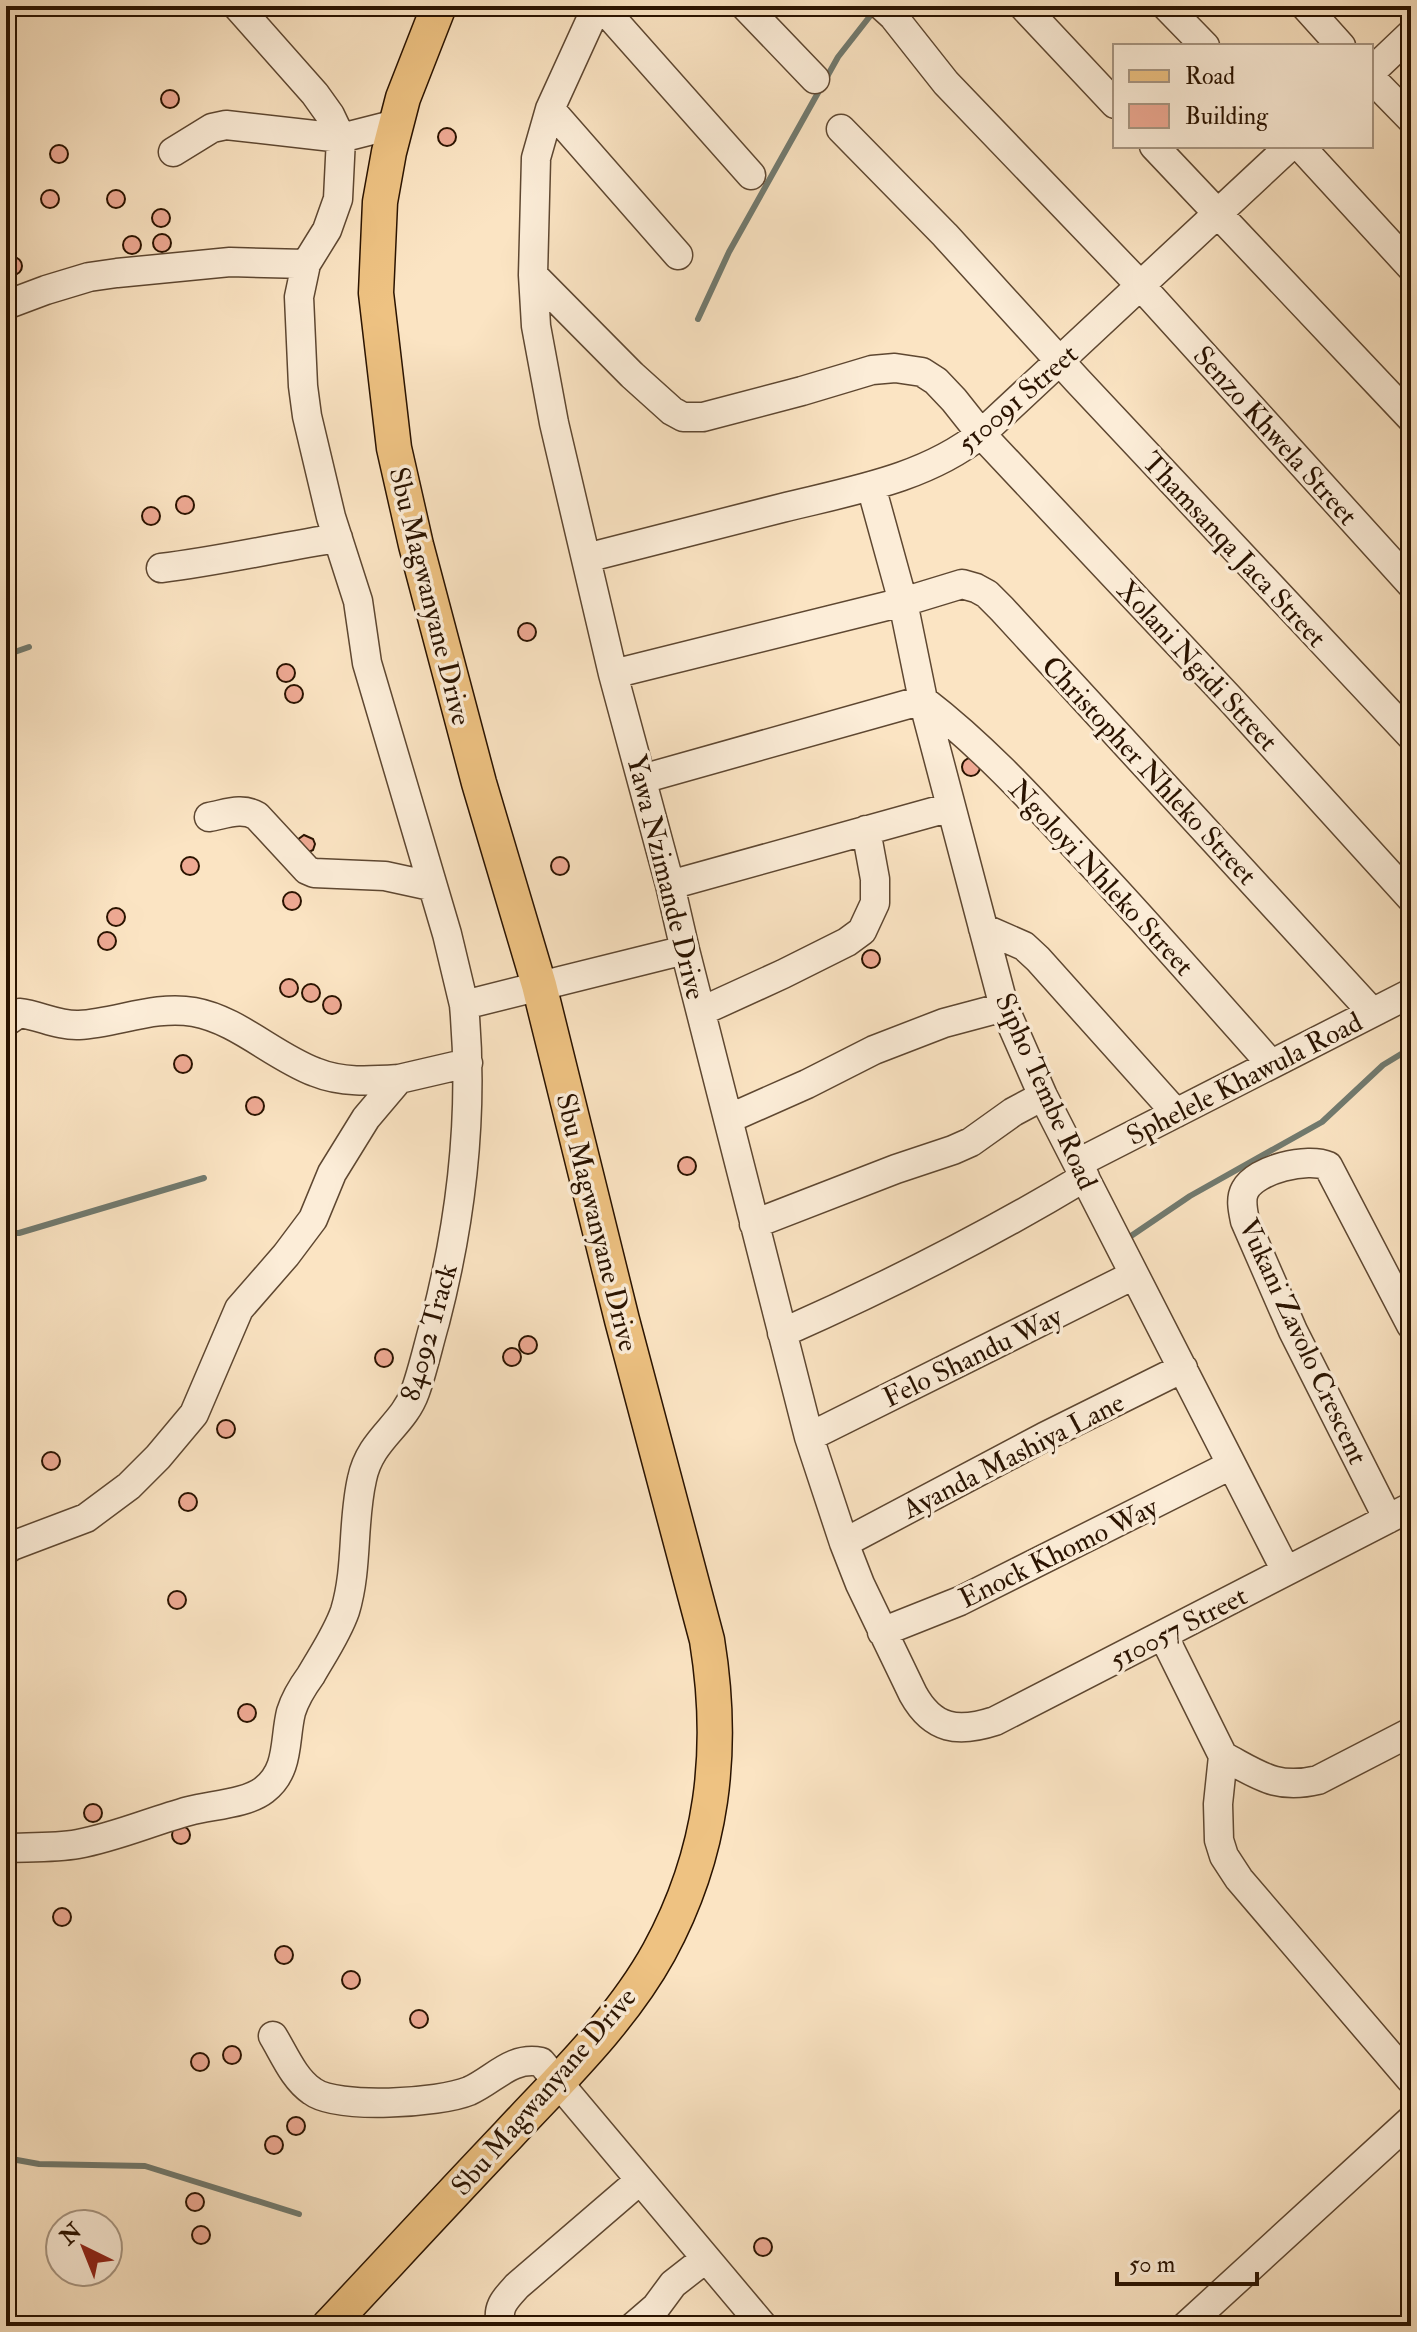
<svg xmlns="http://www.w3.org/2000/svg" width="1417" height="2332" font-family="'IM FELL Double Pica',serif">
  <rect width="100%" height="100%" fill="#fbe4c3"/>
  <filter id="stains"><feTurbulence type="fractalNoise" baseFrequency=".0025" numOctaves="4"/><feColorMatrix values="0 0 0 0 .2 0 0 0 0 .09 0 0 0 0 .02 0 0 0 .5 -.17"/></filter>
  <radialGradient id="worn" r=".72"><stop offset=".6" stop-color="#630" stop-opacity="0"/><stop offset="1" stop-color="#630" stop-opacity=".3"/></radialGradient>
  <g fill="none" stroke-linecap="round" stroke-linejoin="round">
    <path stroke="#717a6f" stroke-width="6" d="M698,319L729,252L838,57L874,11
      M6,655L29,647
      M6,1233H19L204,1178
      M1131,1236L1190,1196L1322,1122L1383,1065L1411,1048
      M6,2158L39,2164L145,2166L299,2214"/>
  </g>
  <path fill="#eea993" stroke="#2a1300" stroke-width="2" d="M161 99a9 9 0 1 1 18 0a9 9 0 1 1-18 0Z
    M438 137a9 9 0 1 1 18 0a9 9 0 1 1-18 0Z
    M50 154a9 9 0 1 1 18 0a9 9 0 1 1-18 0Z
    M41 199a9 9 0 1 1 18 0a9 9 0 1 1-18 0Z
    M107 199a9 9 0 1 1 18 0a9 9 0 1 1-18 0Z
    M152 218a9 9 0 1 1 18 0a9 9 0 1 1-18 0Z
    M153 243a9 9 0 1 1 18 0a9 9 0 1 1-18 0Z
    M123 245a9 9 0 1 1 18 0a9 9 0 1 1-18 0Z
    M4 266a9 9 0 1 1 18 0a9 9 0 1 1-18 0Z
    M176 505a9 9 0 1 1 18 0a9 9 0 1 1-18 0Z
    M142 516a9 9 0 1 1 18 0a9 9 0 1 1-18 0Z
    M518 632a9 9 0 1 1 18 0a9 9 0 1 1-18 0Z
    M277 673a9 9 0 1 1 18 0a9 9 0 1 1-18 0Z
    M285 694a9 9 0 1 1 18 0a9 9 0 1 1-18 0Z
    M962 767a9 9 0 1 1 18 0a9 9 0 1 1-18 0Z
    M6,835L13,836L16,841V847L10,853H6Z
    M304,835L313,839L315,844L313,850L305,854L297,840Z
    M181 866a9 9 0 1 1 18 0a9 9 0 1 1-18 0Z
    M551 866a9 9 0 1 1 18 0a9 9 0 1 1-18 0Z
    M283 901a9 9 0 1 1 18 0a9 9 0 1 1-18 0Z
    M107 917a9 9 0 1 1 18 0a9 9 0 1 1-18 0Z
    M98 941a9 9 0 1 1 18 0a9 9 0 1 1-18 0Z
    M862 959a9 9 0 1 1 18 0a9 9 0 1 1-18 0Z
    M280 988a9 9 0 1 1 18 0a9 9 0 1 1-18 0Z
    M302 993a9 9 0 1 1 18 0a9 9 0 1 1-18 0Z
    M323 1005a9 9 0 1 1 18 0a9 9 0 1 1-18 0Z
    M174 1064a9 9 0 1 1 18 0a9 9 0 1 1-18 0Z
    M246 1106a9 9 0 1 1 18 0a9 9 0 1 1-18 0Z
    M678 1166a9 9 0 1 1 18 0a9 9 0 1 1-18 0Z
    M519 1345a9 9 0 1 1 18 0a9 9 0 1 1-18 0Z
    M503 1357a9 9 0 1 1 18 0a9 9 0 1 1-18 0Z
    M375 1358a9 9 0 1 1 18 0a9 9 0 1 1-18 0Z
    M217 1429a9 9 0 1 1 18 0a9 9 0 1 1-18 0Z
    M42 1461a9 9 0 1 1 18 0a9 9 0 1 1-18 0Z
    M179 1502a9 9 0 1 1 18 0a9 9 0 1 1-18 0Z
    M168 1600a9 9 0 1 1 18 0a9 9 0 1 1-18 0Z
    M238 1713a9 9 0 1 1 18 0a9 9 0 1 1-18 0Z
    M84 1813a9 9 0 1 1 18 0a9 9 0 1 1-18 0Z
    M172 1835a9 9 0 1 1 18 0a9 9 0 1 1-18 0Z
    M53 1917a9 9 0 1 1 18 0a9 9 0 1 1-18 0Z
    M275 1955a9 9 0 1 1 18 0a9 9 0 1 1-18 0Z
    M342 1980a9 9 0 1 1 18 0a9 9 0 1 1-18 0Z
    M410 2019a9 9 0 1 1 18 0a9 9 0 1 1-18 0Z
    M223 2055a9 9 0 1 1 18 0a9 9 0 1 1-18 0Z
    M191 2062a9 9 0 1 1 18 0a9 9 0 1 1-18 0Z
    M287 2126a9 9 0 1 1 18 0a9 9 0 1 1-18 0Z
    M265 2145a9 9 0 1 1 18 0a9 9 0 1 1-18 0Z
    M186 2202a9 9 0 1 1 18 0a9 9 0 1 1-18 0Z
    M192 2235a9 9 0 1 1 18 0a9 9 0 1 1-18 0Z
    M754 2247a9 9 0 1 1 18 0a9 9 0 1 1-18 0Z"/>
  <g fill="none" stroke-linecap="round" stroke-linejoin="round">
    <defs>
      <path id="minor" d="M237,6L315,94L330,115L341,138L338,199L327,230L306,264L299,297L303,386L307,416L331,517L358,601L367,663L447,934L464,1005L685,950
        M597,6L550,109L536,158L533,275L536,326L554,423L613,674L670,885L685,950L809,1437L844,1543L860,1584L913,1694C933,1730 958,1733 995,1721L1411,1507
        M601,6L751,175
        M745,6L815,79
        M882,6L893,16L946,83L1140,285L1411,584
        M1023,6L1115,104
        M1166,6L1205,46
        M1305,6L1341,46
        M1371,72L1411,34
        M1371,78L1411,119
        M550,109L678,255
        M841,129L945,235L1077,380L1411,736
        M1154,146L1411,418
        M1300,146L1411,267
        M173,152L212,128L226,125L341,138L396,124
        M533,275L632,375L672,411L683,417H703L802,391L872,370L895,368L922,372L936,381L954,400L981,434L1233,702L1411,898
        M6,305L46,290L89,277L117,273L230,262L306,264
        M871,486L903,602L923,700L1004,1007L1043,1096L1286,1571
        M586,558C651,541 717,525 782,508C850,491 925,479 981,434L1290,146
        M161,568C220,561 279,547 338,538
        M613,674L903,602L962,584L976,588L987,594L1002,609L1372,1012
        M642,779L923,700C983,746 1033,801 1084,856C1148,924 1209,994 1271,1064
        M209,817C226,814 242,807 257,816L307,870L314,873L385,876L431,886
        M670,885L951,807
        M983,928L1024,946L1038,959L1176,1113
        M702,1011L783,974L847,942L862,931L875,903V879L866,830
        M6,1022L19,1013C39,1015 58,1026 79,1025C117,1023 155,1005 194,1012C238,1020 273,1056 315,1072C342,1083 370,1081 399,1079
        M728,1119L807,1084L874,1050L944,1023L1004,1007
        M1078,1163L1411,993
        M754,1224L896,1169L953,1150L971,1142L1013,1112L1043,1096
        M782,1333C886,1287 987,1236 1085,1177
        M809,1437L1134,1275
        M1388,1519L1293,1331L1245,1221C1243,1211 1240,1199 1245,1190C1256,1169 1308,1157 1328,1166L1411,1325
        M844,1543L1044,1437L1183,1368
        M6,1550L12,1546L86,1518L129,1486L158,1457L194,1414L239,1309L286,1255L313,1219L332,1173L366,1118L399,1079L468,1063
        M882,1632L960,1601L1231,1465
        M1163,1635L1223,1756L1218,1804L1219,1840L1224,1856L1239,1879L1411,2080
        M1223,1756C1259,1775 1276,1790 1318,1780L1411,1732
        M6,1848C30,1847 55,1848 78,1844C116,1837 152,1821 189,1811C211,1805 246,1804 264,1790C290,1770 284,1740 291,1712C295,1699 303,1686 311,1675C323,1654 337,1634 345,1611C358,1568 352,1522 362,1479C370,1439 403,1426 415,1392C423,1370 428,1346 435,1322C462,1218 474,1113 464,1005
        M273,2036C284,2054 294,2079 312,2091C337,2110 440,2103 469,2091C494,2080 511,2056 541,2062L763,2326
        M502,2326C495,2308 506,2298 517,2286L639,2181
        M634,2326L656,2307L673,2284L705,2259
        M1186,2326L1411,2120"/>
      <path id="major" d="M329,2326C389,2262 448,2198 508,2135C561,2078 621,2021 659,1952C713,1853 725,1751 707,1640L622,1320L539,985L479,783L416,545L394,448L376,293L380,202L389,152L403,98L439,6"/>
    </defs>
    <use href="#minor" stroke="#5e4731" stroke-width="31"/>
    <use href="#major" stroke="#2a1300" stroke-width="37"/>
    <use href="#minor" stroke="#fcedd8" stroke-width="28"/>
    <use href="#major" stroke="#eec282" stroke-width="34"/>
  </g>
  <g text-anchor="middle" stroke-width="7" stroke-linejoin="round" paint-order="stroke">
    <g font-size="28" fill="#2a1300" stroke="#fcedd8">
      <text transform="translate(1017 398) rotate(-41)" y="10">510091 Street</text>
      <text transform="translate(1276 435) rotate(48)" y="10">Senzo Khwela Street</text>
      <text transform="translate(1235 549) rotate(47)" y="10">Thamsanqa Jaca Street</text>
      <text transform="translate(431 596) rotate(76)" y="10">Sbu Magwanyane Drive</text>
      <text transform="translate(1198 665) rotate(47)" y="10">Xolani Ngidi Street</text>
      <text transform="translate(1150 770) rotate(47)" y="10">Christopher Nhleko Street</text>
      <text transform="translate(667 877) rotate(76)" y="10">Yawa Nzimande Drive</text>
      <text transform="translate(1102 877) rotate(47)" y="10">Ngoloyi Nhleko Street</text>
      <text transform="translate(1244 1078) rotate(-27)" y="10">Sphelele Khawula Road</text>
      <text transform="translate(1047 1091) rotate(66)" y="10">Sipho Tembe Road</text>
      <text transform="translate(598 1222) rotate(76)" y="10">Sbu Magwanyane Drive</text>
      <text transform="translate(428 1332) rotate(-74)" y="10">84092 Track</text>
      <text transform="translate(1304 1341) rotate(65)" y="10">Vukani Zavolo Crescent</text>
      <text transform="translate(972 1356) rotate(-26)" y="10">Felo Shandu Way</text>
      <text transform="translate(1013 1455) rotate(-27)" y="10">Ayanda Mashiya Lane</text>
      <text transform="translate(1058 1552) rotate(-26)" y="10">Enock Khomo Way</text>
      <text transform="translate(1178 1627) rotate(-27)" y="10">510057 Street</text>
      <text transform="translate(543 2091) rotate(-49)" y="10">Sbu Magwanyane Drive</text>
    </g>
  </g>
  <rect width="1417" height="2332" fill="none" stroke="#fbe4c3" stroke-width="32"/>
  <rect x="8" y="8" width="1401" height="2316" fill="none" stroke="#2a1300" stroke-width="4"/>
  <rect x="16" y="16" width="1385" height="2300" fill="none" stroke="#2a1300" stroke-width="2"/>
  <rect x="1113" y="44" width="260" height="104" fill="#fcedd8" stroke="#a89682" stroke-width="2"/>
  <rect x="1129" y="70" width="40" height="12" fill="#eec282" stroke="#a89682" stroke-width="2"/>
  <text x="1185" y="84" font-size="24" fill="#2a1300">Road</text>
  <rect x="1129" y="104" width="40" height="24" fill="#eea993" stroke="#a89682" stroke-width="2"/>
  <text x="1185" y="124" font-size="24" fill="#2a1300">Building</text>
  <g transform="translate(84 2248) rotate(317)"><circle r="38" fill="#fcedd8" stroke="#a89682" stroke-width="2"/>
  <path d="M0-6L14 30L0 20L-14 30Z" fill="#8f2418"/>
  <text y="-12" font-size="22" font-weight="bold" text-anchor="middle" fill="#2a1300">N</text>
  </g>
  <path d="M1117 2272v12h140v-12" fill="none" stroke="#2a1300" stroke-width="4"/>
  <text x="1129" y="2272" font-size="24" fill="#2a1300" stroke="#fcedd8" stroke-width="6" paint-order="stroke">50 m</text>
  <rect width="100%" height="100%" filter="url(#stains)"/>
  <rect width="100%" height="100%" fill="url(#worn)"/>
</svg>
